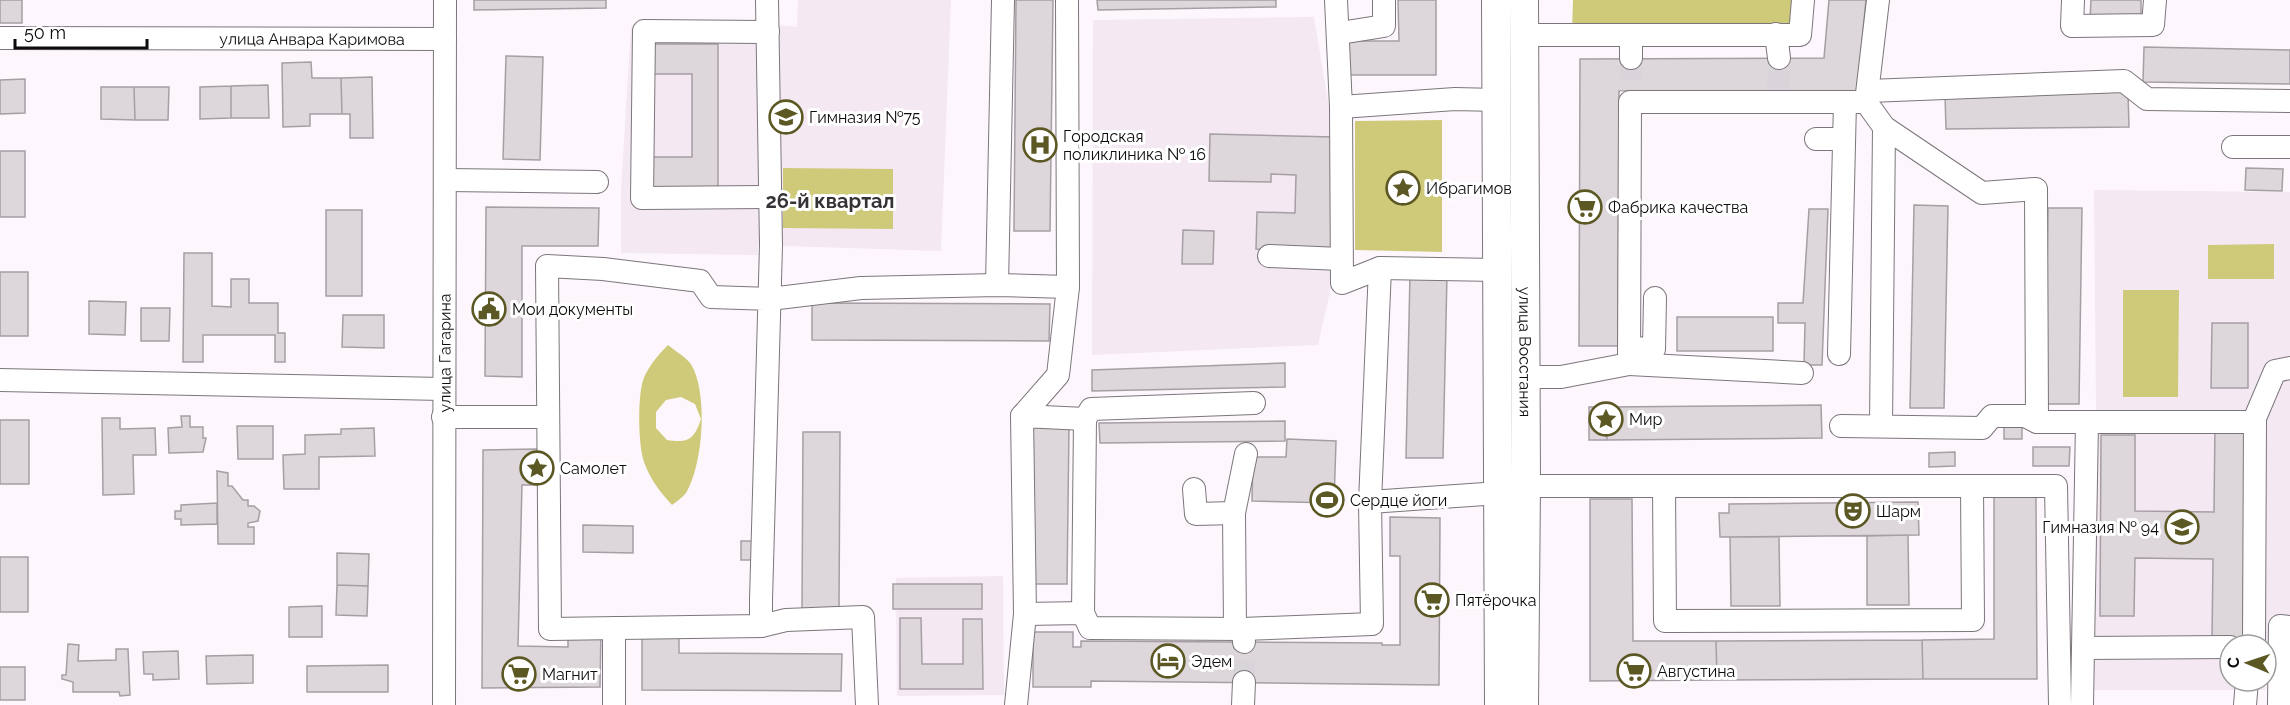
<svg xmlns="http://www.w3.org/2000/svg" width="2290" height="705" font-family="Raleway,sans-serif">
  <rect width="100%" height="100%" fill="#fdf7fd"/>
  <path fill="#f4e8f3" d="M798,0H951L941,251L758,245V255L621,253V190L631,26L768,24L797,27Z
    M1314,17L1334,137L1332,283L1318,345L1092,355L1093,20Z
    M2094,190L2290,192V622H2272L2266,680V645H2230V681H2266L2265,690H2070L2076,433L2080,422L2096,410Z
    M1003,576L1004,695L897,696L896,578Z"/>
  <path fill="#cfca7a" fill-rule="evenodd" d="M1573,0H1796L1794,29L1572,30Z
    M1442,120V252L1355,250V121Z
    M783,168L893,169V229L783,228Z
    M2274,244V279H2208V245Z
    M2123,290H2179L2178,397H2123Z
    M668,345C675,351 688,358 692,366C708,395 703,465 686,493C683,497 676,502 672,505C660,492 650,479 644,462C638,444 638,402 642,384C645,370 658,355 668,345ZM681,397L695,404L701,419C694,440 688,443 667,440L656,428V412L666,400Z"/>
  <path fill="#ddd7dc" stroke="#a59fa4" stroke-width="1.5" d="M0,0H22V23H0Z
    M474,0H606V8L474,10Z
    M1016,0H1053L1050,231H1014Z
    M1097,0H1276V7L1098,10Z
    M1398,0H1436V75H1343V41H1399Z
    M1829,0H1866L1857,92L1619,91L1618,346H1579L1580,59L1824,58Z
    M2091,0H2141V20H2090Z
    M648,44H718V192L650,191V157H692V74H648Z
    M2144,47L2290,50V84L2143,82Z
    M506,56L543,57L540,160L503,159Z
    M311,62L312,78H341L342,114H310V126L283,127L282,63Z
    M372,77L373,138H350V114H342L341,78Z
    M25,79V113L0,114V80Z
    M268,85L269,118H231V86Z
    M231,86V118L200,119V87Z
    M101,87H134L135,120L101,119Z
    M134,87H169L168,120H135Z
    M2128,92L2129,127L1946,129L1945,95Z
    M1210,134L1334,137L1331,251L1256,249L1257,212L1295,213L1296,175L1271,174V182L1209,181Z
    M0,151H25V217H0Z
    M2246,168L2283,169L2282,191L2245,190Z
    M1914,205L1948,206L1944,408H1910Z
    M486,207L599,208L598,246H522V377L485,376Z
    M2048,208H2082L2079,404H2045Z
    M1809,209H1828L1822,365H1804L1805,323H1778V303H1803Z
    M326,210H362V296H326Z
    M1183,230L1214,231L1213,264H1182Z
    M184,253H212V306L231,307V279H249V303H278V333H285V362H275V335H203V362H183Z
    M0,272H28V336H0Z
    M1410,274L1447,275L1443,458H1406Z
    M89,301L126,302L125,335L89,334Z
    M812,303L1050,304L1049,341L812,340Z
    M141,308H170L169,341H141Z
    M343,315H384V348L342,347Z
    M1677,317H1773V351H1677Z
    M2212,323H2248V388H2211Z
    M1285,363V387L1092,391V370Z
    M1821,405L1822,438L1607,440L1606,407Z
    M1589,407H1606L1607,440H1589Z
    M181,416H190V427H203V438H206L203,452L169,453L168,428L182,427Z
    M102,418H120V429L155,428L156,455H133L134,494L103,495Z
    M0,420H29V484H0Z
    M1285,421V441L1100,443L1099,423Z
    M2004,422H2022V439H2004Z
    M237,426H273V459H238Z
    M2215,426H2245L2243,638H2212L2213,559L2135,558L2134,616H2100L2101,435H2135V511L2214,512Z
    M1032,427H1069L1067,584H1030Z
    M374,428L375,456L319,457V489H284L283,455L305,454V435L341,434V429Z
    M803,432H840L839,609H802Z
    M1287,439L1336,441L1334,503L1252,501L1253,457H1286Z
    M2033,447H2070L2069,466H2033Z
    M537,449V485H522L518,646L568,647V632L601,630L600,687L482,688L483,450Z
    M1955,452V466L1929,467V453Z
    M217,471L228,473V486H232L243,500H248V506H254L260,511L258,521L248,523V527H254V544H218Z
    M1994,497H2036L2037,679H1923L1922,640L1994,639Z
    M1590,499H1632L1633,641H1716L1717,680L1590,681Z
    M1918,502L1919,535L1720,537L1719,513H1729V504Z
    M217,503V524L181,525V519H175V511H181V505Z
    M1390,517L1440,518L1439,685L1091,681V687H1033V632H1073V647H1081V641L1382,643V645H1400V556H1390Z
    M583,525L633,526V553L583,552Z
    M1908,535L1909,605H1867V536Z
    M1730,537H1779L1780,606H1731Z
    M741,541H756V560H741Z
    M337,553L369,554L368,586L337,585Z
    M0,557H28V612H0Z
    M893,584H982V609H893Z
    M337,585L368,586L367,616L336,615Z
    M322,606V637H289V607Z
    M900,618H921L922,664H963V619H982L983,689H900Z
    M642,638H679V653L842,654L841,691L642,690Z
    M1922,640L1923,679L1717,680L1716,641Z
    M68,644L79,645L78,661L116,660V649H128L130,695L120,696L119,692H73V682L62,679V675H66Z
    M178,651L179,679L153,680V674H144L143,652Z
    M253,655V683L207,684L206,656Z
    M388,665V692H307V666Z
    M0,667H25V700H0Z"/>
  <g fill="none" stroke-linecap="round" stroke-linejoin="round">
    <path stroke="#d9d4d9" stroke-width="22" stroke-dasharray="22 11" stroke-linecap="butt" d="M1631,58V92
      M1778,92L1779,58
      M1244,682V642"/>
    <defs>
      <g id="minor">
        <path d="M767,0L771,245L761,600V626L550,629L547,266L603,269L700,281L711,297L770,299L861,288L997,285L1068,287"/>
        <path d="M1336,0L1341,107L1455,99L1497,100"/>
        <path d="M2073,0L2072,26L2153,25L2155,0"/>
        <path d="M768,32L644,31L642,198L770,197"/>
        <path d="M1340,33L1384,26V0"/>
        <path d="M1776,34L1779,58"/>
        <path d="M1524,35H1800L1803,0"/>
        <path id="s1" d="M0,38L445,39"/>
        <path d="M1631,58V37"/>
        <path d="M1869,91L2124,81L2147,99L2290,101"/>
        <path d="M1866,102L1884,127L1982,193L2036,189L2037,422"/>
        <path d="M1341,107L1342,283L1380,268L1497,270"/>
        <path d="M1816,139H1844"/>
        <path d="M2233,147H2290"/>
        <path d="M446,180L597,182"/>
        <path d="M1269,256L1341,259"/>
        <path d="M997,285L1003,0"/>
        <path d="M1629,348L1654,349L1655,298"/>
        <path d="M1839,354L1845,102"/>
        <path d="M1629,364L1802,373"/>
        <path d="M1526,377H1561L1629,364L1630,102H1866L1878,0"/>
        <path d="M0,380L443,389"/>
        <path d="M1022,416L1058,375L1068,287L1067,0"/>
        <path d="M443,417H547"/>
        <path d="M1841,426L1982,428L1992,416H2025L2037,422H2255"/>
        <path d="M1881,426L1884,127"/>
        <path d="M1526,486H2056L2060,705"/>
        <path d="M1664,486L1665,621L1973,620L1972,487"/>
        <path d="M1194,489L1196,514L1234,513"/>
        <path d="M1370,502L1380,268"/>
        <path d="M1083,613L1085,419L1091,409L1254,403"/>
        <path d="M1025,614L1083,613L1090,628L1243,629L1244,642"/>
        <path d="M761,626L786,620L863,617L867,705"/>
        <path d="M614,628V705"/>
        <path d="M1235,629L1234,513L1246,454"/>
        <path d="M1243,629L1372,624L1370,502L1499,493"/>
        <path d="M2254,645L2255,418L2275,371L2290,368"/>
        <path d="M2083,648L2230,647"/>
        <path id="s2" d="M444,705L445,0"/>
        <path d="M1016,705L1025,614L1022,416L1085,419"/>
        <path d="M1243,705L1244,682"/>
        <path d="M2082,705L2087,422"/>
        <path d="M2245,705L2247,681"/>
        <path d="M2279,705L2280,626L2290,627"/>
      </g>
      <g id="major">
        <path d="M1496,0L1499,705"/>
        <path id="s3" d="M1524,0L1526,486L1524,705"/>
      </g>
    </defs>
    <use href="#minor" stroke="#7b767b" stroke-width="24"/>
    <use href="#major" stroke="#7b767b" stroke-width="30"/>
    <use href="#minor" stroke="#fff" stroke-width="22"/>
    <use href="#major" stroke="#fff" stroke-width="28"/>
  </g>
  <defs>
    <symbol id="school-ring" viewBox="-11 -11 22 22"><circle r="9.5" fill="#fff" stroke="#5c5824" stroke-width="1.5"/><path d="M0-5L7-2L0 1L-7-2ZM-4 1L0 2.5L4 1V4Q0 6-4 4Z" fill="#5c5824"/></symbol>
    <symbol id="hospital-ring" viewBox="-11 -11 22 22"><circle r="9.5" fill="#fff" stroke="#5c5824" stroke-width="1.5"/><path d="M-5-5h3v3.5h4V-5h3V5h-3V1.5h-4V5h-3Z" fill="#5c5824"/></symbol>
    <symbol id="sight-ring" viewBox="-11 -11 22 22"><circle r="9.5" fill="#fff" stroke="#5c5824" stroke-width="1.5"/><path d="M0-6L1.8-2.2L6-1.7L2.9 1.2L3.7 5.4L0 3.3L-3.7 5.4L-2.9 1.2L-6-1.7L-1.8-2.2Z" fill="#5c5824"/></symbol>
    <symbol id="supermarket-ring" viewBox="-11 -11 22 22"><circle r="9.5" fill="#fff" stroke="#5c5824" stroke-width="1.5"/><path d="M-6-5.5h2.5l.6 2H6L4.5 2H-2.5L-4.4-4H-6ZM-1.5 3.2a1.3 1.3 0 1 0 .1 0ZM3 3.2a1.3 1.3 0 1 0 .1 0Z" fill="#5c5824"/></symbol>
    <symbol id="civic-ring" viewBox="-11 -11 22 22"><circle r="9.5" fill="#fff" stroke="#5c5824" stroke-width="1.5"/><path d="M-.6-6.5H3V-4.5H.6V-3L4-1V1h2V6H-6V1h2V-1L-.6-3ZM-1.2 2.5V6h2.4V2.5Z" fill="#5c5824"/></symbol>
    <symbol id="stadium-ring" viewBox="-11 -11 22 22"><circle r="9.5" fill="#fff" stroke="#5c5824" stroke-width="1.5"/><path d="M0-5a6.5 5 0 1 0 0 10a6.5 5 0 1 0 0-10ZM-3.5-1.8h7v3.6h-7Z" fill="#5c5824"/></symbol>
    <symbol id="theatre-ring" viewBox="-11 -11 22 22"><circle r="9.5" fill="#fff" stroke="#5c5824" stroke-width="1.5"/><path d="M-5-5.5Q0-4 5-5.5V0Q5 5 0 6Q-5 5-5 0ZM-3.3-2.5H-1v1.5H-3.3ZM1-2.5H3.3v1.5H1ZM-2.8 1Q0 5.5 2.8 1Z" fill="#5c5824"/></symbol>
    <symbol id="hotel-ring" viewBox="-11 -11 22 22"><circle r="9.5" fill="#fff" stroke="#5c5824" stroke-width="1.5"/><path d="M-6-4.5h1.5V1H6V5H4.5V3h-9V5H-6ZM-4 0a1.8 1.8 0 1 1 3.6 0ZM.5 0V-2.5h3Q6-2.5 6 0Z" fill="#5c5824"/></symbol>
  </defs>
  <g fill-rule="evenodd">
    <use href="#school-ring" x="767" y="98" width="38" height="38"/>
    <use href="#hospital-ring" x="1021" y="126" width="38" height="38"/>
    <use href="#sight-ring" x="1384" y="169" width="38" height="38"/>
    <use href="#supermarket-ring" x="1566" y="188" width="38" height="38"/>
    <use href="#civic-ring" x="470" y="290" width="38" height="38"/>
    <use href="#sight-ring" x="1587" y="400" width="38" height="38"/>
    <use href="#sight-ring" x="518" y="449" width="38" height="38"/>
    <use href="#stadium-ring" x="1308" y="481" width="38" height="38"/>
    <use href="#theatre-ring" x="1834" y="492" width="38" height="38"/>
    <use href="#school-ring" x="2163" y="508" width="38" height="38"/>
    <use href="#supermarket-ring" x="1413" y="581" width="38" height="38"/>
    <use href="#hotel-ring" x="1149" y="642" width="38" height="38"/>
    <use href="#supermarket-ring" x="1615" y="652" width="38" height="38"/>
    <use href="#supermarket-ring" x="500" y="655" width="38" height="38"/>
  </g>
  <g text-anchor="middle" stroke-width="6" stroke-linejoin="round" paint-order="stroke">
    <g font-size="16" fill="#0d0b0c" stroke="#fff">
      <text dy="6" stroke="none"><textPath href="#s1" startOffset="312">улица Анвара Каримова</textPath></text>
      <text dy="6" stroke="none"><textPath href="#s2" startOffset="352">улица Гагарина</textPath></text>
      <text dy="6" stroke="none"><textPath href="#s3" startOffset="352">улица Восстания</textPath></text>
    </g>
    <g font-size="16" fill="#0d0b0c" stroke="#fff" text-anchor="start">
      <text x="809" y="123">Гимназия №75</text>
      <text x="1063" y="142">Городская<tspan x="1063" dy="18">поликлиника № 16</tspan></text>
      <text x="1426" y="194">Ибрагимов</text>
      <text x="1608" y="213">Фабрика качества</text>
      <text x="512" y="315">Мои документы</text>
      <text x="1629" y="425">Мир</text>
      <text x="560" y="474">Самолет</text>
      <text x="1350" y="506">Сердце йоги</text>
      <text x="1876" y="517">Шарм</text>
      <text x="2159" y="533" text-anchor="end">Гимназия № 94</text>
      <text x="1455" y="606">Пятёрочка</text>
      <text x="1191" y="667">Эдем</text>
      <text x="1657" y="677">Августина</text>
      <text x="542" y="680">Магнит</text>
    </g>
    <g font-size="20" font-weight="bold" fill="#363236" stroke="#fff">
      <text x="830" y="208">26-й квартал</text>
    </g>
  </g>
  <g transform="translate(2248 663) rotate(272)"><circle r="28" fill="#ffffff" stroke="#9e9d9e" stroke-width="1.5"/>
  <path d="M0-4.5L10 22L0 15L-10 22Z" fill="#5c5824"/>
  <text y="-9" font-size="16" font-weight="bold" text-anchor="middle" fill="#0d0b0c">С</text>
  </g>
  <path d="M15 39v9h132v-9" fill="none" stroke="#0d0b0c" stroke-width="3"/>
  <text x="24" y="39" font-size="18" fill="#0d0b0c" stroke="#ffffff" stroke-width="4.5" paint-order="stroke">50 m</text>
</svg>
